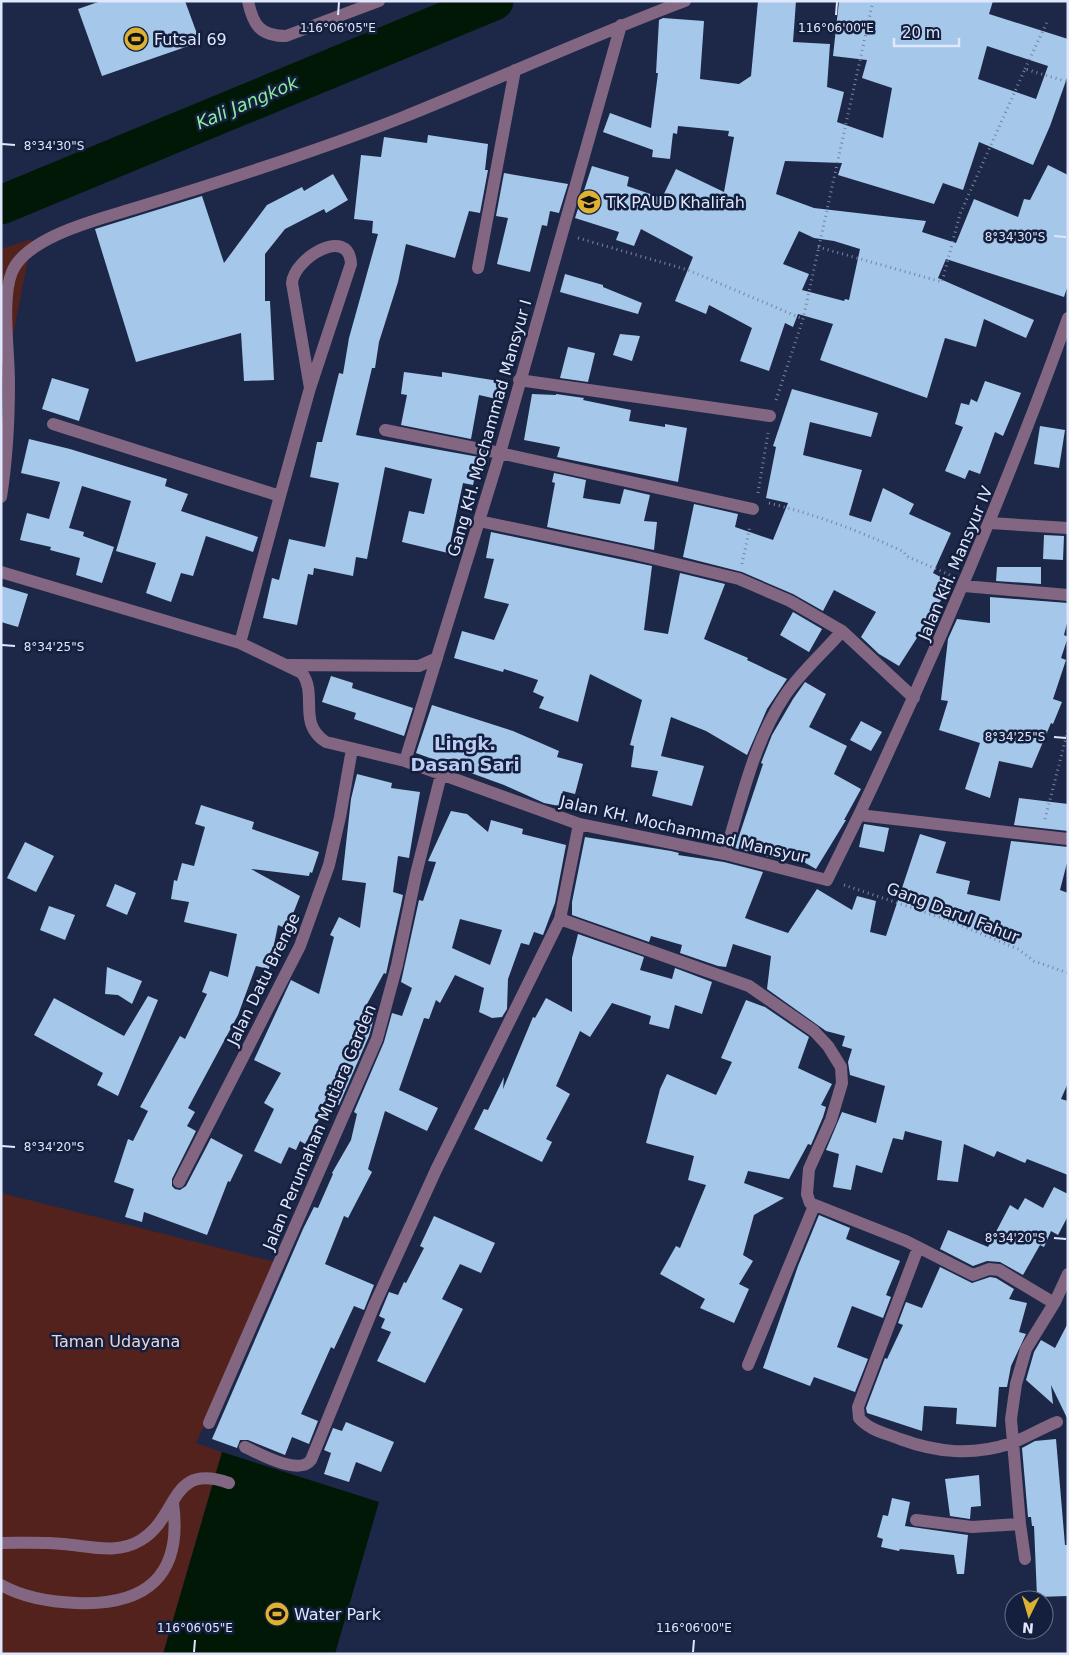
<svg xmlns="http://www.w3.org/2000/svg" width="1069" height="1655" font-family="'DejaVu Sans',sans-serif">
  <rect width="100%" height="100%" fill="#1d2848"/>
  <path fill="#54221d" d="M32,239L1,396V249Z
    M1,1193L279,1263L196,1443L222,1452L163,1654H1Z"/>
  <path fill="#021806" d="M222,1452L379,1502L335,1654H163Z"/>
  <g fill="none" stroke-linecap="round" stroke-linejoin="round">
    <path stroke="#021806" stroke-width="39" d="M1,205L494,1"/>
  </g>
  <path fill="#a4c7ea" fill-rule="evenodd" d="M101,1H185L200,42L102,76L78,9Z
    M758,1H796L793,42L830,44L827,87L844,92L837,122L883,138L892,88L862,78L867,60L833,56L839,1H993L989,14L1068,39V75L1050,126L1033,165L979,142L963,190L943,183L934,204L838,175L842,163L785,161L776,194L814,208L926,221L922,232L956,243L974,199L1018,217L1024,199L1030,200L1048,165L1068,175V285L1064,297L946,259L938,278L1034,320L1026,338L984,319L976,347L945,338L927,398L820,360L833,324L798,314L793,327L785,323L769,371L740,361L752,328L709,305L706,314L675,301L693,257L641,229L634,246L616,240L619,232L575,218L592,166L629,177L627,186L662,198L676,169L724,192L734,137L728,136L729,131L678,126L677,134L673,133L670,159L652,157L653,150L603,132L610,113L651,128L658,73H656L659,20L663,18L704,21L700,79L739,84L751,76ZM987,46L1048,66L1036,99L978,79ZM799,231L814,238L834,241L860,249L849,300L845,299L844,301L802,290L809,274L783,264Z
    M428,135L488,144L485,170H488L480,213L469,211L455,258L406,244L398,282L379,342L375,368H372L356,435L479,457L473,485L463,483L448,553L402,542L409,511L424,514L432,479L385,467L367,559L356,557L353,576L314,568L313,575L308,574L297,625L263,618L272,578L279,580L289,539L325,547L339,483L310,477L317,442H322L339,373L343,374L349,338L378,234L372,233L373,221L354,219L361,155L381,157L384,137L427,143Z
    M504,173L568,184L559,213L550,211L547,226L542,225L530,272L497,264L508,218L496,216Z
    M333,174L348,200L326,213L324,209L285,229L265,254V301H270L274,380L244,381L241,333L136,362L95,229L202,196L224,263L267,205L302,187L304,191Z
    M565,274L603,285V287L642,303L638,314L560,292Z
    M620,334L640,336L632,361L613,355Z
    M568,347L595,353L588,382L560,378Z
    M404,372L442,377V372L505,382L501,400L479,395L471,439L401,425L407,395L401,394Z
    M52,378L89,389L79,421L42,409Z
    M985,381L1021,393L1003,436L995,432L980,474L969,470L965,479L945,471L963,427L955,424L961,403L969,405L971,399L977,402Z
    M792,389L878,413L871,437L810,422L803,455L862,470L849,515L871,522L883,488L914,504L909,514L951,533L933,573L952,583L899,666L879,654L861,637L876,612L834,590L823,611L793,594L742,572L683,557L694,504L738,514L735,527L773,540L788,503L766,498L776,447L773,446Z
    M532,394L556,395V394L584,398L583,400L631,410L629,421L665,427V424L687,428L678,482L557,457L560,447L524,440Z
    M1040,426L1065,430L1059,468L1034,464Z
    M29,439L70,449L167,479L165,486L188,494L181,511L258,537L253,552L206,536L193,576L181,573L171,602L146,593L156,563L116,551L131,501L82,486L69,528L84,532L83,536L114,547L102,583L76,575L80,558L50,550L51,547L20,540L27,513L49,519L60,482L21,473Z
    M554,473L586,480L583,498L620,504L624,489L650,495L644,521L657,522L654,550L547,527L555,483L552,482Z
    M491,532L652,566L644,630L668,634L680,573L725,584L704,639L748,658L747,660L787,679L767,709L747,755L706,731L671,717L661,756L704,766L692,806L652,796L658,771L631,767L634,746L630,745L642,700L590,674L578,722L539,708L544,697L533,692L538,680L504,669L503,672L454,658L462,631L494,640L509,604L484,598L494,559L486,558Z
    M1044,535L1064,536L1063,560L1043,559Z
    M997,567H1041V584L996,581Z
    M1,586L28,594L18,627L1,622Z
    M990,597L1068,603V619L1064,635L1068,637L1061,658L1066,660L1053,699L1062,702L1053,724L1051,723L1032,768L999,761L990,798L965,789L980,743L939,730L948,701L941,700L948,639L957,619L990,623Z
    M793,612L822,629L809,652L780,635Z
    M331,676L353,683L352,688L413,708L404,736L354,719L356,713L322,702Z
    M805,682L826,694L809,727L847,746L834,774L861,789L844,820H846L816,869L786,852L785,861L735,848L763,764L761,763L772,735L793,699Z
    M432,705L513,731L559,751L557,757L583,764L575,794L563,791L559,806L544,803L504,785L416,753Z
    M861,721L882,732L871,751L850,740Z
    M357,774L392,783L391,788L420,792L409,858L398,856L393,892L403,895L401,905L386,974L384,973L367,1004L377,1008L369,1036L339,1105L330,1100L305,1144L300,1141L296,1150L289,1147L281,1164L254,1151L274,1109L264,1103L281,1073L254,1060L291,980L319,994L334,937L330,935L339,917L360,928L366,883L342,880L351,799Z
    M1019,798L1068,804V831L1014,825Z
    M201,805L254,822L252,829L319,852L312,873L310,872L309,876L251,869L300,896L287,929L278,925L269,969L256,966L238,1015L188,1108L195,1112L187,1126L196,1131L172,1179V1186L175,1189L180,1190L186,1186L211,1138L243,1155L230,1182L228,1181L207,1235L144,1212L142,1222L125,1217L134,1189L114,1182L128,1139L133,1141L148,1111L140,1107L180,1036L185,1039L207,994L202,992L210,971L228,977L237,934L184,922L189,902L171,899L174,880L177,881L182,863L194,866L205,827L195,824Z
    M451,811L467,814L488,832L491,820L523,829L522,834L566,845L555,903L543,935L534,932L529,945L521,943L508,979L507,1009L502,1017L492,1018L479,1012L484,988L455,975L440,1003L436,1000L429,1019L424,1018L399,1090L438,1108L427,1131L385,1111L368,1169L372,1172L348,1218L344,1216L325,1264L374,1285L364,1310L354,1306L334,1349L331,1347L301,1414L318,1421L309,1444L292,1437L285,1455L248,1440H240L237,1448L212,1439L303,1229L314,1207L318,1208L333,1174L332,1173L351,1140L357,1114L354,1112L384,1042L392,1013L402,1016L412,988L401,982L419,900L423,901L436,862L428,861ZM460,919L502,930L490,965L452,948Z
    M864,824L889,828L884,852L859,847Z
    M920,834L946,842L936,873L970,881L967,894L1000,901L1011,841L1068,847V859L1060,890L1068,893V1083L1061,1099L1068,1101V1175L1027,1159L1025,1163L997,1151L994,1157L964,1144L958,1182L937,1180L942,1141L905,1131L903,1140L893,1138L882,1173L856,1165L851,1190L833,1187L839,1154L826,1150L842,1112L876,1123L885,1086L850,1075L848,1062L852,1049L842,1046L845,1036L826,1031L767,989L771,956L733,944L726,967L718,966L680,953L682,945L651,936L649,942L572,915V902L585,837L671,851L679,853L678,855L724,862L763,872L745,918L788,933L817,889L852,910L857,896L876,901L870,932L886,936Z
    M25,842L54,856L36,892L7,878Z
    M115,884L136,893L127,915L106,906Z
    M49,906L75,915L65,940L40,930Z
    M578,934L644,957L640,970L672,979L675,968L712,982L702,1014L675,1005L669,1029L649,1024L651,1016L612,1003L590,1037L580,1031L556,1086L570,1094L546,1139L552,1142L542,1162L474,1129L484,1109L488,1110L504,1077L503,1089L533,1017L535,1018L546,998L572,1012V958Z
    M107,967L142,981L132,1004L118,995L105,994Z
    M148,996L158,1000L118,1096L97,1085L103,1073L34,1035L54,998L124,1036Z
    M746,1000L765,1007L809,1037L798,1068L832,1084L821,1105L826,1107L823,1117L811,1145L808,1144L789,1179L748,1171L744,1183L784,1198L754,1215L743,1255L753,1261L739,1284L749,1289L734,1323L700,1308L705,1299L660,1274L676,1246L680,1248L706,1185L688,1180L694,1156L646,1143L660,1089L667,1074L716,1095L732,1062L721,1058Z
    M1054,1187L1068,1194V1216L1058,1235L1051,1231L1044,1247L1040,1245L1023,1275L1000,1262L987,1261L973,1266L940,1249L948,1230L988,1247L1010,1205L1018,1210L1025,1198L1043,1208Z
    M819,1215L850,1228L846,1239L900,1261L886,1295L891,1297L883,1318L852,1306L837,1347L868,1359L855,1392L814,1377L810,1386L763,1368L798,1266Z
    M434,1216L495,1243L481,1273L460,1264L442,1299L463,1309L425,1383L377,1361L391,1332L381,1328L385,1319L379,1316L389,1292L398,1295L404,1282L406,1283L424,1248L420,1246Z
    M940,1267L972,1283L990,1277L996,1278L1014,1289L1009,1299L1027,1303L1019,1332L1026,1334L1011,1366L1007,1387H999L996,1427L956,1424L957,1408L924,1406L922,1431L867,1413L866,1408L885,1358L887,1359L903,1325L898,1323L906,1302L922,1308Z
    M1068,1323V1420L1051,1385L1053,1404L1026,1380L1034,1352L1041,1340L1055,1348Z
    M346,1422L394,1442L381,1472L356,1462L349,1482L324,1474L331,1453L324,1450L333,1428L342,1431Z
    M1056,1439L1065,1545H1068V1596L1037,1597L1034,1526H1032L1031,1517H1028L1022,1448L1035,1441Z
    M979,1475L981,1506L971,1507L970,1519L950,1516L945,1479Z
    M892,1498L910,1502L905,1526L968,1535L964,1574H957L954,1555L900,1549L899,1551L881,1547L883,1539L877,1537L883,1515L888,1516Z"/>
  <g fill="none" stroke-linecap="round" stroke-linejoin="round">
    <path stroke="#7a849f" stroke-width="3" stroke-dasharray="1 4" stroke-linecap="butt" d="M1025,69L1047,22
      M578,238L688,270L803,319
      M818,247L942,282L960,214L1025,69L1068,82
      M776,400L803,319L873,1
      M758,493L768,433
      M769,503C817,515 860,531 904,552L906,556L950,575
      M742,564L750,526
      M1045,819L1068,730
      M844,885L945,919L1018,949L1034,961L1068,973"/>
    <path stroke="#836782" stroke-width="12" d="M248,1C253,25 260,36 286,36L379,1
      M478,268L515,70
      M519,380L770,416
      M53,424L280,496L240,643
      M385,430L500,453L753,509
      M280,496L310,388L351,264C349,225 294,258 292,283L310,388
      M1,497C7,459 9,420 9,382C9,352 1,298 12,272C26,237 99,219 132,209C224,181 312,153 401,118C496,80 589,37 685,1
      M479,521L631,553L739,579L790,601L842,631L914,698
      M990,523L1068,528
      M1,572L240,643L302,673C318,695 297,724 326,742L405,761L579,824L725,854L827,880L859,815L1068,839
      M964,586L1068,595
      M289,665L419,666L437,658
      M405,761L500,453L621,25
      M859,815C936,652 1007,487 1068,318
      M725,854C742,799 753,743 786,694C802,671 824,652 842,631
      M560,919L749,986L814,1031L828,1046L841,1067L842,1083L831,1120L809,1169L807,1194L810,1203L906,1241L973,1275L989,1269L999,1270L1054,1303
      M179,1182L300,946L329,865L340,817L352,749
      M918,1248L858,1407L859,1418C869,1430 885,1433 900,1439C938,1453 973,1456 1012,1443C1027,1437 1042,1428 1057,1422
      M748,1365L814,1206
      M209,1423L377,1039L397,965L416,874L441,775
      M245,1447C260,1454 299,1476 311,1460L374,1306L436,1170L560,919L579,824
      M916,1520L972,1527L1020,1524L1011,1419L1016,1384L1026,1349L1055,1302L1068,1274
      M1020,1524L1025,1559
      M1,1543C22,1543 42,1542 63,1544C89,1546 117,1555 141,1540C180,1516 169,1462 229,1483
      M1,1585C24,1598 50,1602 76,1603C146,1606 183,1576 173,1503"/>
  </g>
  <path fill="none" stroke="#dee7fc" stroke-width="2" d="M338,15L339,2M836,15L837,2M2,144L15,145M1054,236L1066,237M2,645L15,646M1054,737L1066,738M2,1146L15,1147M1054,1238L1066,1239M194,1652L195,1640M693,1652L694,1640"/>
  <defs>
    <symbol id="stadium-disc" viewBox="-11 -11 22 22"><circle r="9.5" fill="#ddb133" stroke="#141e3d"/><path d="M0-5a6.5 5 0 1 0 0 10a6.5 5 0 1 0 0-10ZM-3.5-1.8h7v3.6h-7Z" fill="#111"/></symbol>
    <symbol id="school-disc" viewBox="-11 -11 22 22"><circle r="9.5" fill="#ddb133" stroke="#141e3d"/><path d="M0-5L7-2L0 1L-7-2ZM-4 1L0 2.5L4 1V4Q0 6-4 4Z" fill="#111"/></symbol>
  </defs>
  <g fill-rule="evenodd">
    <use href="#stadium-disc" x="122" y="25" width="28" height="28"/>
    <use href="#school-disc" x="575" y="188" width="28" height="28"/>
    <use href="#stadium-disc" x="263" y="1600" width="28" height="28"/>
  </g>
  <g text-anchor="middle" stroke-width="5" stroke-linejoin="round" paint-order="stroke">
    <g font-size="16" fill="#dee7fc" stroke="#141e3d" text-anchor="start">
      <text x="154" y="45">Futsal 69</text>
      <text x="606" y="208">TK PAUD Khalifah</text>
      <text x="294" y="1620">Water Park</text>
    </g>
    <g font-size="16" fill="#dee7fc" stroke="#141e3d">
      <text transform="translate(489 428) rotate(-74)" y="6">Gang KH. Mochammad Mansyur I</text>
      <text transform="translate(955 563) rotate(-67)" y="6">Jalan KH. Mansyur IV</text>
      <text transform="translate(684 829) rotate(13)" y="6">Jalan KH. Mochammad Mansyur</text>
      <text transform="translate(953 912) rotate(21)" y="6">Gang Darul Fahur</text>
      <text transform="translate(263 979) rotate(-64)" y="6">Jalan Datu Brenge</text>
      <text transform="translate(319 1127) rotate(-67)" y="6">Jalan Perumahan Mutiara Garden</text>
    </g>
    <g font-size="16" fill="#efd5d1" stroke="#141e3d">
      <text x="116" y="1347">Taman Udayana</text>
    </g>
    <g font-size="18" font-style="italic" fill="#8bed9b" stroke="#141e3d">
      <text transform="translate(247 103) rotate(-23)" y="6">Kali Jangkok</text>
    </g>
    <g font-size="18" font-weight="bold" fill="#bbccf6" stroke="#141e3d">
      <text x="465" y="750">Lingk.<tspan x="465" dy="21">Dasan Sari</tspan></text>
    </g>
  </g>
  <g font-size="12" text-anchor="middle" fill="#dee7fc" stroke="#141e3d" stroke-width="5" stroke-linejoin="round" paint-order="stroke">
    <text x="338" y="32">116°06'05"E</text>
    <text x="836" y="32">116°06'00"E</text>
    <text x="54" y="150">8°34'30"S</text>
    <text x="1015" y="241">8°34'30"S</text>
    <text x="54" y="651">8°34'25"S</text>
    <text x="1015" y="741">8°34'25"S</text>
    <text x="54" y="1151">8°34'20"S</text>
    <text x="1015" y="1242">8°34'20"S</text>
    <text x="195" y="1632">116°06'05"E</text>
    <text x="694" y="1632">116°06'00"E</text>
  </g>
  <rect width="1069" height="1655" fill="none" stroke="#dee7fc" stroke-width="5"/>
  <g transform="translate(1029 1615) rotate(185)"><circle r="24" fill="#141e3d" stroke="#656e89"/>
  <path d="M0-4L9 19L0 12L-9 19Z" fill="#ddb133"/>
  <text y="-8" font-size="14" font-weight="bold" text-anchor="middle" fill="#dee7fc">N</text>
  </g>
  <path d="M894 38v8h65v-8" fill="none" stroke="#dee7fc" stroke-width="2.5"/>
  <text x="902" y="38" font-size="15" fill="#dee7fc" stroke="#141e3d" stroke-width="4" paint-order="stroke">20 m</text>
</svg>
